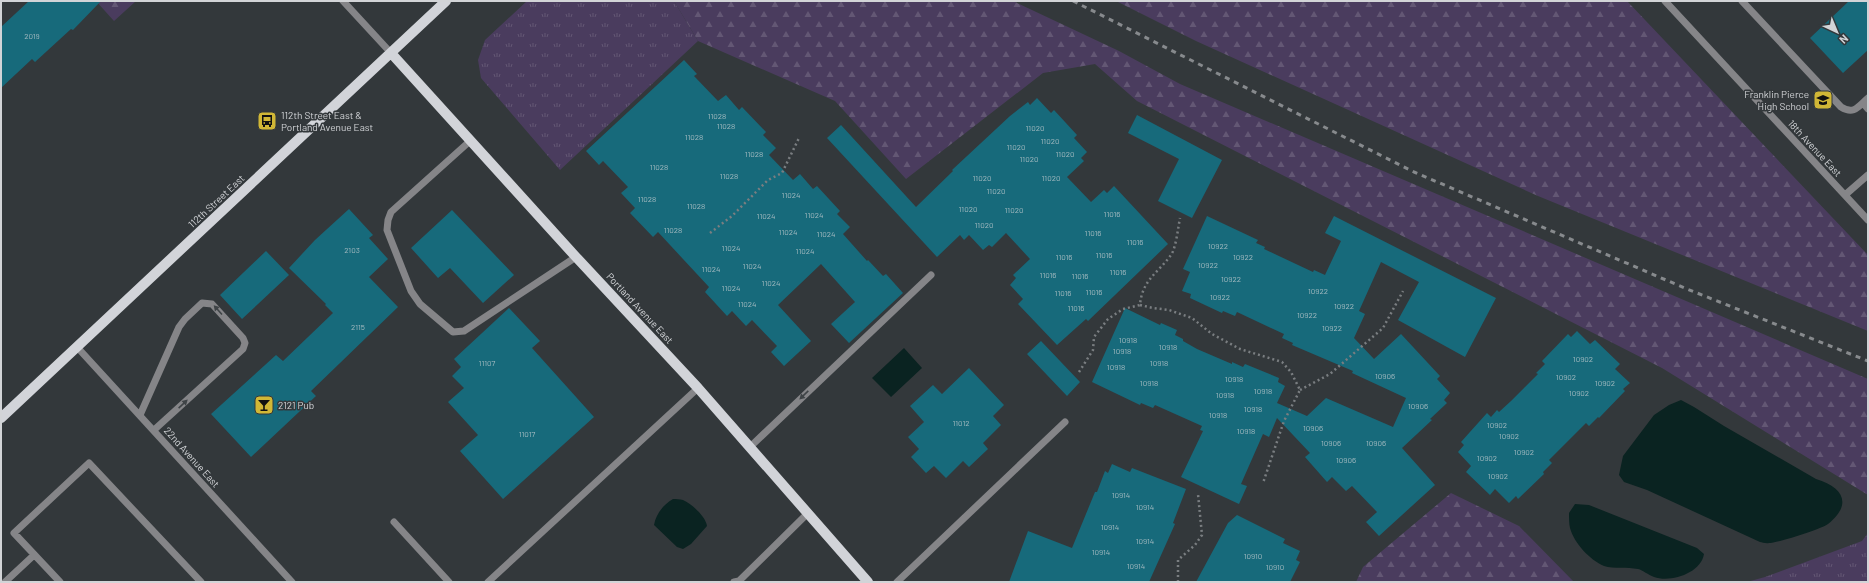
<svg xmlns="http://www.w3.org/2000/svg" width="1869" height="583" font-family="Barlow,sans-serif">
  <defs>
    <pattern id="grass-tufts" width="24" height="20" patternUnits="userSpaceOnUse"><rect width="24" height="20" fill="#4a3c5e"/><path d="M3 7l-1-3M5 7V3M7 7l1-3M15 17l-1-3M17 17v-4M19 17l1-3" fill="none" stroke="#635774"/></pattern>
    <pattern id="forest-firs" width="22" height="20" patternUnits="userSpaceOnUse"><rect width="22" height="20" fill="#4a3c5e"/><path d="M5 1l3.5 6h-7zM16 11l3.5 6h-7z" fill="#635774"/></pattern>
  </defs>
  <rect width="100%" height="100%" fill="#33383b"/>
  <path fill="url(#grass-tufts)" d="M527,1H674L698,41L560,170L481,78L478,60L485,40Z
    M1868,533V582H1747L1765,577L1862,541Z"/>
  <path fill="url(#forest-firs)" d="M96,1H136L114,21Z
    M674,1H1013L1119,51L1180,84L1868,379V495L1662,368L1137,101L1095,64L1043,73L906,179L835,101L698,41Z
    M1116,1H1627L1868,255V331L1538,196L1196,41Z
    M1451,493L1519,526L1574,582H1356L1363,567Z"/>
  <path fill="#0a2321" d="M904,348L922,368L891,397L872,378Z
    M1681,400L1694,407L1724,426L1816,479C1843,487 1853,504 1828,524C1822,529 1777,543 1769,543C1766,544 1762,542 1760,542L1647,490L1624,482L1619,475L1623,456L1654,415L1669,405Z
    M673,499C676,499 680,499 683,500C692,504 706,517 707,526L691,544L683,549L677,547L654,525C656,514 663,505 673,499Z
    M1575,504L1589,505L1697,548L1704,554C1701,573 1671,583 1654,577C1648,575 1643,570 1638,569C1627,567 1614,569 1604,566C1590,560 1574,543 1570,528C1569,524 1569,518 1569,513Z"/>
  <path fill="#176a7b" d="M29,1H101L73,30L71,29L35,62L32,59L1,88V27Z
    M1849,1H1868V50L1843,73L1810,38Z
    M684,60L697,74L694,76L718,101L726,95L739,110L742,107L766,132L763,135L776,148L769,155L793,180L800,174L813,189L817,186L840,211L837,214L850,227L843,234L867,261L868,260L883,276L886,274L903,293L849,343L831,324L855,302L821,264L778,305L811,341L784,366L771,352L777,346L752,320L746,326L732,311L727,316L705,292L709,287L683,259L658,232L653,237L630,213L635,208L621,193L628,187L603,161L599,165L586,151Z
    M1037,98L1051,113L1054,110L1077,135L1074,138L1087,152L1081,158L1084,161L1067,177L1091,202L1104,190L1107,193L1114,186L1168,244L1088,321L1086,319L1057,345L1018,304L1023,299L1010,285L1016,278L1013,275L1030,259L1006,233L992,247L989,245L983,250L969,235L964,240L960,235L937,257L827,138L841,125L916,207L953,171L952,170L1010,116L1028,102L1030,105Z
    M1137,115L1222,160L1192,218L1158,201L1179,159L1128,133Z
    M349,209L373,235L369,238L388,259L369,277L398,307L311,391L316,396L251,457L211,414L276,355L283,361L333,313L325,305L326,304L289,268L315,240Z
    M452,210L514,275L483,303L450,268L438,278L411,248Z
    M1207,216L1258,240L1256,243L1265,247L1264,249L1313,272L1314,270L1325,275L1341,241L1325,233L1334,216L1496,298L1465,357L1398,320L1419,282L1381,262L1359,311L1365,314L1354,338L1374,359L1401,334L1440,376L1437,379L1450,393L1444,400L1447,403L1430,419L1432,420L1402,448L1435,485L1379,536L1366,522L1377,512L1352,486L1346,491L1332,477L1327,482L1305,457L1310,453L1277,418L1269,437L1263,434L1241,484L1247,486L1239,504L1181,477L1203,431L1200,430L1202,426L1155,405L1153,408L1141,403L1140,405L1092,382L1125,308L1160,325L1161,323L1177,330L1175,335L1183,339V341L1197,349L1232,364V362L1243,367L1245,364L1279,378L1278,382L1285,386L1277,403L1307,416L1326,398L1393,427L1406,398L1352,373L1353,371L1292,345L1293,343L1282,338L1284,334L1237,312L1235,316L1223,311L1222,313L1190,298L1191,294L1182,291L1190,272L1183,269Z
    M266,251L289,275L242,319L220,295Z
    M509,308L540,341L532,348L594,417L503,499L460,451L478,435L448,402L464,388L452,376L461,367L454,359Z
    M1577,331L1590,344L1595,340L1620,364L1615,369L1630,383L1623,389L1625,391L1599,418L1598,417L1589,426L1586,423L1549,460L1552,463L1543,472L1544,474L1518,499L1516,496L1509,503L1495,489L1490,495L1466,472L1471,466L1458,452L1464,445L1461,442L1487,413L1491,417L1497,410L1499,412L1511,401L1538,374L1536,373L1545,364L1542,361L1568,334L1571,337Z
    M1041,341L1080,382L1067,396L1027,354Z
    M969,368L1004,405L993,416L1001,425L983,443L988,449L969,467L963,461L946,478L934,466L926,473L911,457L919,449L908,437L924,422L910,406L933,385L942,394Z
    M1112,464L1130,472L1132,468L1186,489L1173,523L1175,524L1149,582H1009L1028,531L1072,548L1095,492H1097L1105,471L1108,473Z
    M1237,515L1285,539L1283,543L1300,551L1296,560L1300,562L1290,582H1196L1228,523Z"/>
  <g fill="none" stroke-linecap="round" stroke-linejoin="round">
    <path stroke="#7a7e81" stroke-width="2.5" stroke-dasharray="2 3" stroke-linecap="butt" d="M710,233L732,216L768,180L782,173L799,138
      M1140,305L1153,308L1169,310L1192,318L1212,334L1240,349L1282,362L1291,372L1300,390L1284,421L1263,483
      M1079,372L1093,350L1094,337L1108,319L1123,309L1140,305C1142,280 1158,273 1171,255C1176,248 1178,228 1180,218
      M1300,390L1330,374L1383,328L1403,291
      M1178,582V560L1195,545L1202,535L1198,494"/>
    <path stroke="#858588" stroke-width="7" d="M343,1L391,53
      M1665,1L1868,220
      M1742,1L1841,107C1854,115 1858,107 1868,98
      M1863,103L1868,109
      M470,141L391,212L388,220L387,230L411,291L420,304L453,332L464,331L576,257
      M1845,195L1868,175
      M77,347L292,582
      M140,415L179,327L185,319L202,303L212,304L243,338L245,343L243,349L154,430
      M750,447L931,275
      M394,522L449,582
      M5,582L34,555
      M60,582L14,533L89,463L201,582
      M488,582L698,388
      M734,582L739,581L808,513
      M897,582L1065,422"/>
    <path stroke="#d2d4d9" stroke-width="10" d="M391,53L576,257L698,388L868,582
      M1,418L446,1"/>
    <path stroke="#878a8d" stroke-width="3" stroke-dasharray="5 5" stroke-linecap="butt" d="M1073,1L1414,172L1687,289L1868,361"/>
  </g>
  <defs><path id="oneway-solid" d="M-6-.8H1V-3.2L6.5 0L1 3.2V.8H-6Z"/></defs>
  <g fill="#3f4447">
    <use href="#oneway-solid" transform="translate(218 310) rotate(-132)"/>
    <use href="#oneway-solid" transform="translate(804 395) rotate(136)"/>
    <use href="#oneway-solid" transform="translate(183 404) rotate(-43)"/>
  </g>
  <defs>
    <symbol id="school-square" viewBox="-11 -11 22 22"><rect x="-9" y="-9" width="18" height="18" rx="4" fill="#d1b736" stroke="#33383b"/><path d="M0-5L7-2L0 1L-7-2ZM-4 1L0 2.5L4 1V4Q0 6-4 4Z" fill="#111"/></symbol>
    <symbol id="bus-square" viewBox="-11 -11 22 22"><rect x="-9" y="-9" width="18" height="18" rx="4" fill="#d1b736" stroke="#33383b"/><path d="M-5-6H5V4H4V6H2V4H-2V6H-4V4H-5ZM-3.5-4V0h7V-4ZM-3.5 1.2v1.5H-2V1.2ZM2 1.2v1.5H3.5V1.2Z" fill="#111"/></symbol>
    <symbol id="bar-square" viewBox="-11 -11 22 22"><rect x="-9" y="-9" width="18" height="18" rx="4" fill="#d1b736" stroke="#33383b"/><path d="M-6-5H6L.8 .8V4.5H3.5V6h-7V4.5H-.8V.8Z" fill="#111"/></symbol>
  </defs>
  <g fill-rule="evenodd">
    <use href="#school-square" x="1812" y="89" width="22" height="22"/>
    <use href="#bus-square" x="256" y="110" width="22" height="22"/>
    <use href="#bar-square" x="253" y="394" width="22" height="22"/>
  </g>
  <g text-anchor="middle" stroke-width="3" stroke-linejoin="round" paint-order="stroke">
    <g font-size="8" fill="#a3bac0">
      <text x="32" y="39">2019</text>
      <text x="717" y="119">11028</text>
      <text x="726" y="129">11028</text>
      <text x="1035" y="131">11020</text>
      <text x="694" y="140">11028</text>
      <text x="1050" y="144">11020</text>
      <text x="1016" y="150">11020</text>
      <text x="754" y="157">11028</text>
      <text x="1065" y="157">11020</text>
      <text x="1029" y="162">11020</text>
      <text x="659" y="170">11028</text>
      <text x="729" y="179">11028</text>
      <text x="982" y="181">11020</text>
      <text x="1051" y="181">11020</text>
      <text x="996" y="194">11020</text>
      <text x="791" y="198">11024</text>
      <text x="647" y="202">11028</text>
      <text x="696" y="209">11028</text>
      <text x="968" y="212">11020</text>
      <text x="1014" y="213">11020</text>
      <text x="1112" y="217">11016</text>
      <text x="814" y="218">11024</text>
      <text x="766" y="219">11024</text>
      <text x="984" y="228">11020</text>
      <text x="673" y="233">11028</text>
      <text x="788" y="235">11024</text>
      <text x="1093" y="236">11016</text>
      <text x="826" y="237">11024</text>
      <text x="1135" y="245">11016</text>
      <text x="1218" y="249">10922</text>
      <text x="731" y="251">11024</text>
      <text x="352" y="253">2103</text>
      <text x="805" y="254">11024</text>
      <text x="1104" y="258">11016</text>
      <text x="1064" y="260">11016</text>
      <text x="1243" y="260">10922</text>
      <text x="1208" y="268">10922</text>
      <text x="752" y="269">11024</text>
      <text x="711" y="272">11024</text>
      <text x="1118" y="275">11016</text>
      <text x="1048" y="278">11016</text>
      <text x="1080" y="279">11016</text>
      <text x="1231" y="282">10922</text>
      <text x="771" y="286">11024</text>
      <text x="731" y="291">11024</text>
      <text x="1318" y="294">10922</text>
      <text x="1094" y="295">11016</text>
      <text x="1063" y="296">11016</text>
      <text x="1220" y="300">10922</text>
      <text x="747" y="307">11024</text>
      <text x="1344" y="309">10922</text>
      <text x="1076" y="311">11016</text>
      <text x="1307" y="318">10922</text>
      <text x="358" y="330">2115</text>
      <text x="1332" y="331">10922</text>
      <text x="1128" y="343">10918</text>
      <text x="1168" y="350">10918</text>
      <text x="1122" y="354">10918</text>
      <text x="1583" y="362">10902</text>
      <text x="487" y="366">11107</text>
      <text x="1159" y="366">10918</text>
      <text x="1116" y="370">10918</text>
      <text x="1385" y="379">10906</text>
      <text x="1566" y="380">10902</text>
      <text x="1234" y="382">10918</text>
      <text x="1149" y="386">10918</text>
      <text x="1605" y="386">10902</text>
      <text x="1263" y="394">10918</text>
      <text x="1579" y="396">10902</text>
      <text x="1225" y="398">10918</text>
      <text x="1418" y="409">10906</text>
      <text x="1253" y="412">10918</text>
      <text x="1218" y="418">10918</text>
      <text x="961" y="426">11012</text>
      <text x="1497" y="428">10902</text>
      <text x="1313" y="431">10906</text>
      <text x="1246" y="434">10918</text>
      <text x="527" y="437">11017</text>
      <text x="1509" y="439">10902</text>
      <text x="1331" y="446">10906</text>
      <text x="1376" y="446">10906</text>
      <text x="1524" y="455">10902</text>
      <text x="1487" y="461">10902</text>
      <text x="1346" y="463">10906</text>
      <text x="1498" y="479">10902</text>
      <text x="1121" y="498">10914</text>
      <text x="1145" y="510">10914</text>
      <text x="1110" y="530">10914</text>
      <text x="1145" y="544">10914</text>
      <text x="1101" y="555">10914</text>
      <text x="1253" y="559">10910</text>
      <text x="1136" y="569">10914</text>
      <text x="1275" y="570">10910</text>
    </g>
    <g font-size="10" fill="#d2d4d7" stroke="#33383b" text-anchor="start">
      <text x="1809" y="98" text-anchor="end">Franklin Pierce<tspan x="1809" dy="12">High School</tspan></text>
      <text x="281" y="119">112th Street East &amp;<tspan x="281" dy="12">Portland Avenue East</tspan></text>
      <text x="278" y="409">2121 Pub</text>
    </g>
    <g font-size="10" fill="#d2d4d7" stroke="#33383b">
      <text transform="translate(1815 148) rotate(47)" y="4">18th Avenue East</text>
      <text transform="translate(216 201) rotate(-43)" y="4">112th Street East</text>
      <text transform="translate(640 308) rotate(47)" y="4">Portland Avenue East</text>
      <text transform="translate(192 457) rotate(48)" y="4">22nd Avenue East</text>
    </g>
  </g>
  <rect width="1869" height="583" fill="none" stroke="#d2d4d7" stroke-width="4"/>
  <g transform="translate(1837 32) rotate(136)" stroke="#33383b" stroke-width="3" paint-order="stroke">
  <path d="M0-3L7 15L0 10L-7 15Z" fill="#d2d4d7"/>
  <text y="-6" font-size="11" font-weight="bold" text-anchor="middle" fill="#d2d4d7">N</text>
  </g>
</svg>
